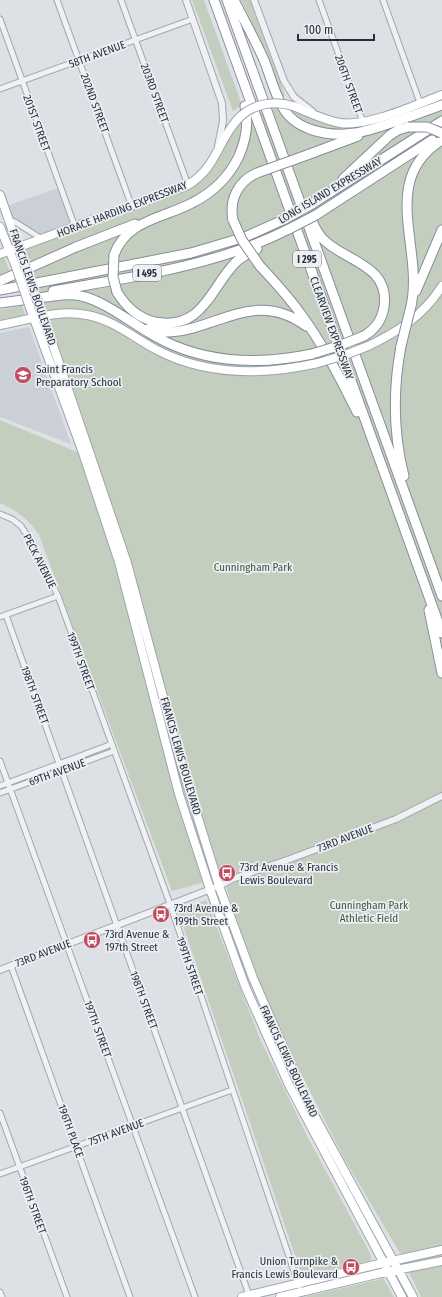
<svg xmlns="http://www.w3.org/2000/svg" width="442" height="1297" font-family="'Fira Sans Condensed',sans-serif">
  <rect width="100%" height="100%" fill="#dde0e5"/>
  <path fill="#cbcfd6" d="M58,188L71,225L41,236L11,216L7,206Z
    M29,327L71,444L0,417V333Z"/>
  <path fill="#c3cebf" d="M192,0H204L242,105L250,117C259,114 270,109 279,107C289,105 328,125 343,127C370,131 416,109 442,99V1297H421L400,1253L345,1160L294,1060L257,976L242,937L223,877L172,891L39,535C28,519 18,511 0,503V420L96,460L35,279L6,283L31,270L25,250L187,189L216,162L230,133L242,120L241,106L233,111Z
    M241,0H250L285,96H282L267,55Z
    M4,257L10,272L0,277V259Z
    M22,306L25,315L0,320V310Z
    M206,900L260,1039L307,1136L371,1255V1259L369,1261L302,1276L178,911Z
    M383,1278L394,1297H304L377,1280Z"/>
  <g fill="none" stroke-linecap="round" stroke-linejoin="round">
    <defs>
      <path id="minor" d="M57,0L132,207
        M121,0L188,185
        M319,0L363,122
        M383,0L420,103
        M0,19L75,227
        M0,89L193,19
        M9,220L15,222L42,239
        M0,514L12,519L21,526L32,543L58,596L170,904L299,1286
        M6,615L249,1295
        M0,617L58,596
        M0,761L195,1297
        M0,786L112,744
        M0,793L114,751
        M11,966L130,1297
        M0,1113L67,1297
        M0,1174L232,1090
        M0,1292L2,1297"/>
      <path id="tertiary" d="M186,0L222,103L223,121L218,146
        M254,0L284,81L294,97L312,111
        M0,970L219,886L232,879L290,859L396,819L442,796"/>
      <path id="primary" d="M293,106C308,112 324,120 340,123C368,127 415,105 442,95
        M0,195L24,263
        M0,227L16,267
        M0,254L188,185C216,168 217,143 237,120
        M39,304L127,563L180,760L219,886L253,978L308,1104L413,1297
        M29,305L83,453L119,562L179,794L210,889L245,986L289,1085L402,1297
        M0,325C28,320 59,309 87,315C114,320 134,338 157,350C207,376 265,375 318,363
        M368,346C398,332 424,315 442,286
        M242,1297L383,1263L442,1250
        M280,1297L381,1273L442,1261"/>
      <path id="motorway" d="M214,0L442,633
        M227,0L442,596
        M234,0C244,20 255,40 264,60C270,75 274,92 282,106C295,131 329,137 355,133C374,130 393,122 411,116
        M406,118L442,105
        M307,155L358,136
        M343,179L390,135L398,130L408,127
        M312,204L442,121
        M316,215L432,140
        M233,220C229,200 238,181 257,173
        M312,221C315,228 319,236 325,241C348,262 390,266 384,307C382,320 374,330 364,336
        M114,255C126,220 164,218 192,203C212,193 229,177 239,156C246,140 249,124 245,106
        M260,266C274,281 288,296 300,313C323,344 340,378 357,412
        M0,281L76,247L135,224
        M0,290L191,253L245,237L285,219
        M53,291C109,281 166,273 221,256C244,249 267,240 289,229
        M416,291L442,230
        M117,292C126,307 138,318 155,322C203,331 210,288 236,262C242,256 250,253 257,249
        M0,303C15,301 30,299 45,297C57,296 69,293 81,296C102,300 129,321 148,332C197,363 256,366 312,354
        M411,306C424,248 378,180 442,140
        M148,329C203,346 247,282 306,326
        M401,346C393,389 393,433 404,476
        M429,610L442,673"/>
    </defs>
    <use href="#minor" stroke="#a3a7ae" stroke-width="7"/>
    <use href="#tertiary" stroke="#a3a7ae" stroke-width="8"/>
    <use href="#primary" stroke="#9da5af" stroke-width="10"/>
    <use href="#motorway" stroke="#868e9a" stroke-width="11"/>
    <use href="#minor" stroke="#eff1f4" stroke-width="5"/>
    <use href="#tertiary" stroke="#eff1f4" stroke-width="6"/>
    <use href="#primary" stroke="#fff" stroke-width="8"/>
    <use href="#motorway" stroke="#fff" stroke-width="9"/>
    <defs>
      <path id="primary-bridge" d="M237,120C251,104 273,100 293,106
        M24,263L39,304
        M16,267L29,305
        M318,363L345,355L368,346"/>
      <path id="motorway-bridge" d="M408,127H427L442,133
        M257,173L307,155
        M285,219L312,204
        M233,220L242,240L260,266
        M289,229L316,215
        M114,255L113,277L117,292
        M401,346L411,306
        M312,354L341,345L364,336"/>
    </defs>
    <use href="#primary-bridge" stroke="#9da5af" stroke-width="10" stroke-linecap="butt"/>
    <use href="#motorway-bridge" stroke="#868e9a" stroke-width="11" stroke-linecap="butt"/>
    <use href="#primary-bridge" stroke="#fff" stroke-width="8"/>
    <use href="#motorway-bridge" stroke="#fff" stroke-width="9"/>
  </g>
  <defs>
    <symbol id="school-disc" viewBox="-11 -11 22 22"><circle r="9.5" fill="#bf4c60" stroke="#eceff3"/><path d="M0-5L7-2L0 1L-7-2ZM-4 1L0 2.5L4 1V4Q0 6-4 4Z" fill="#fff"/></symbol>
    <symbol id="bus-disc" viewBox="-11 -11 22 22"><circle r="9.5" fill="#bf4c60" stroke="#eceff3"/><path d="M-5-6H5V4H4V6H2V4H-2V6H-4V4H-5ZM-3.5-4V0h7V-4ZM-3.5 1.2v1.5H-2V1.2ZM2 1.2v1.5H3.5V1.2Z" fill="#fff"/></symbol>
  </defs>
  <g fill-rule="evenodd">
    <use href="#school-disc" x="13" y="365" width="20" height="20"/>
    <use href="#bus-disc" x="217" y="863" width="20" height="20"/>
    <use href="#bus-disc" x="151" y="904" width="20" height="20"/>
    <use href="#bus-disc" x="82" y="930" width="20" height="20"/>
    <use href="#bus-disc" x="341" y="1257" width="20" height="20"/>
  </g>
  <g text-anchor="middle" stroke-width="3.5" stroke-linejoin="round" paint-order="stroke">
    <g fill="#eceff3" stroke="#636972" stroke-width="1">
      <rect x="293" y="251" width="28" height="16" rx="3"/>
      <rect x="133" y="265" width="28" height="16" rx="3"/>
    </g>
    <g font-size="10" font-weight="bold" fill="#282f3a">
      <text x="307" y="263">I 295</text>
      <text x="147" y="277">I 495</text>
    </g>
    <g font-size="11" fill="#282f3a" stroke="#eceff3">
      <text transform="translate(97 54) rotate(-20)" y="4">58TH AVENUE</text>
      <text transform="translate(349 84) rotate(70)" y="4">206TH STREET</text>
      <text transform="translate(155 93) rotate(70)" y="4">203RD STREET</text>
      <text transform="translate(95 103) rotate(70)" y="4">202ND STREET</text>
      <text transform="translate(37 123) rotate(70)" y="4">201ST STREET</text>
      <text transform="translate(330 190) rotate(-31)" y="4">LONG ISLAND EXPRESSWAY</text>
      <text transform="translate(122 209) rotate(-21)" y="4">HORACE HARDING EXPRESSWAY</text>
      <text transform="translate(33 287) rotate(71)" y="4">FRANCIS LEWIS BOULEVARD</text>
      <text transform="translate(332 328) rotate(70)" y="4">CLEARVIEW EXPRESSWAY</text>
      <text transform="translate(40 561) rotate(63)" y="4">PECK AVENUE</text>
      <text transform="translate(81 661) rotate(70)" y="4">199TH STREET</text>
      <text transform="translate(35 695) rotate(70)" y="4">198TH STREET</text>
      <text transform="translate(181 756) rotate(74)" y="4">FRANCIS LEWIS BOULEVARD</text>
      <text transform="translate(57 772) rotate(-20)" y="4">69TH AVENUE</text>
      <text transform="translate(345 838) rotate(-21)" y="4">73RD AVENUE</text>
      <text transform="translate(43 953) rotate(-21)" y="4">73RD AVENUE</text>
      <text transform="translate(190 966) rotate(71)" y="4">199TH STREET</text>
      <text transform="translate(144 1000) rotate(70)" y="4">198TH STREET</text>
      <text transform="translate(98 1029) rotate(70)" y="4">197TH STREET</text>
      <text transform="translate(289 1061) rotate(65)" y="4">FRANCIS LEWIS BOULEVARD</text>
      <text transform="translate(71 1131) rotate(70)" y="4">196TH PLACE</text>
      <text transform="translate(116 1132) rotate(-20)" y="4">75TH AVENUE</text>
      <text transform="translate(33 1205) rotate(70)" y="4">196TH STREET</text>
    </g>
    <g font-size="11" fill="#282f3a" stroke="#eceff3" text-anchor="start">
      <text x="36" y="373">Saint Francis<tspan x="36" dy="13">Preparatory School</tspan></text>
      <text x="240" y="871">73rd Avenue &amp; Francis<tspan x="240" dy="13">Lewis Boulevard</tspan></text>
      <text x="174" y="912">73rd Avenue &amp;<tspan x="174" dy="13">199th Street</tspan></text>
      <text x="105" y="938">73rd Avenue &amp;<tspan x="105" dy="13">197th Street</tspan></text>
      <text x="338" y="1265" text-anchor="end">Union Turnpike &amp;<tspan x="338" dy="13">Francis Lewis Boulevard</tspan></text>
    </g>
    <g font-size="11" fill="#3d5437" stroke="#eceff3">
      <text x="253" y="571">Cunningham Park</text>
      <text x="369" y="909">Cunningham Park<tspan x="369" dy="13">Athletic Field</tspan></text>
    </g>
  </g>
  <path d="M298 34v6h76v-6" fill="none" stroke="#282f3a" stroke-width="2"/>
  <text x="304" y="34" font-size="12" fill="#282f3a" stroke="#eceff3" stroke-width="3" paint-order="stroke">100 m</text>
</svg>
